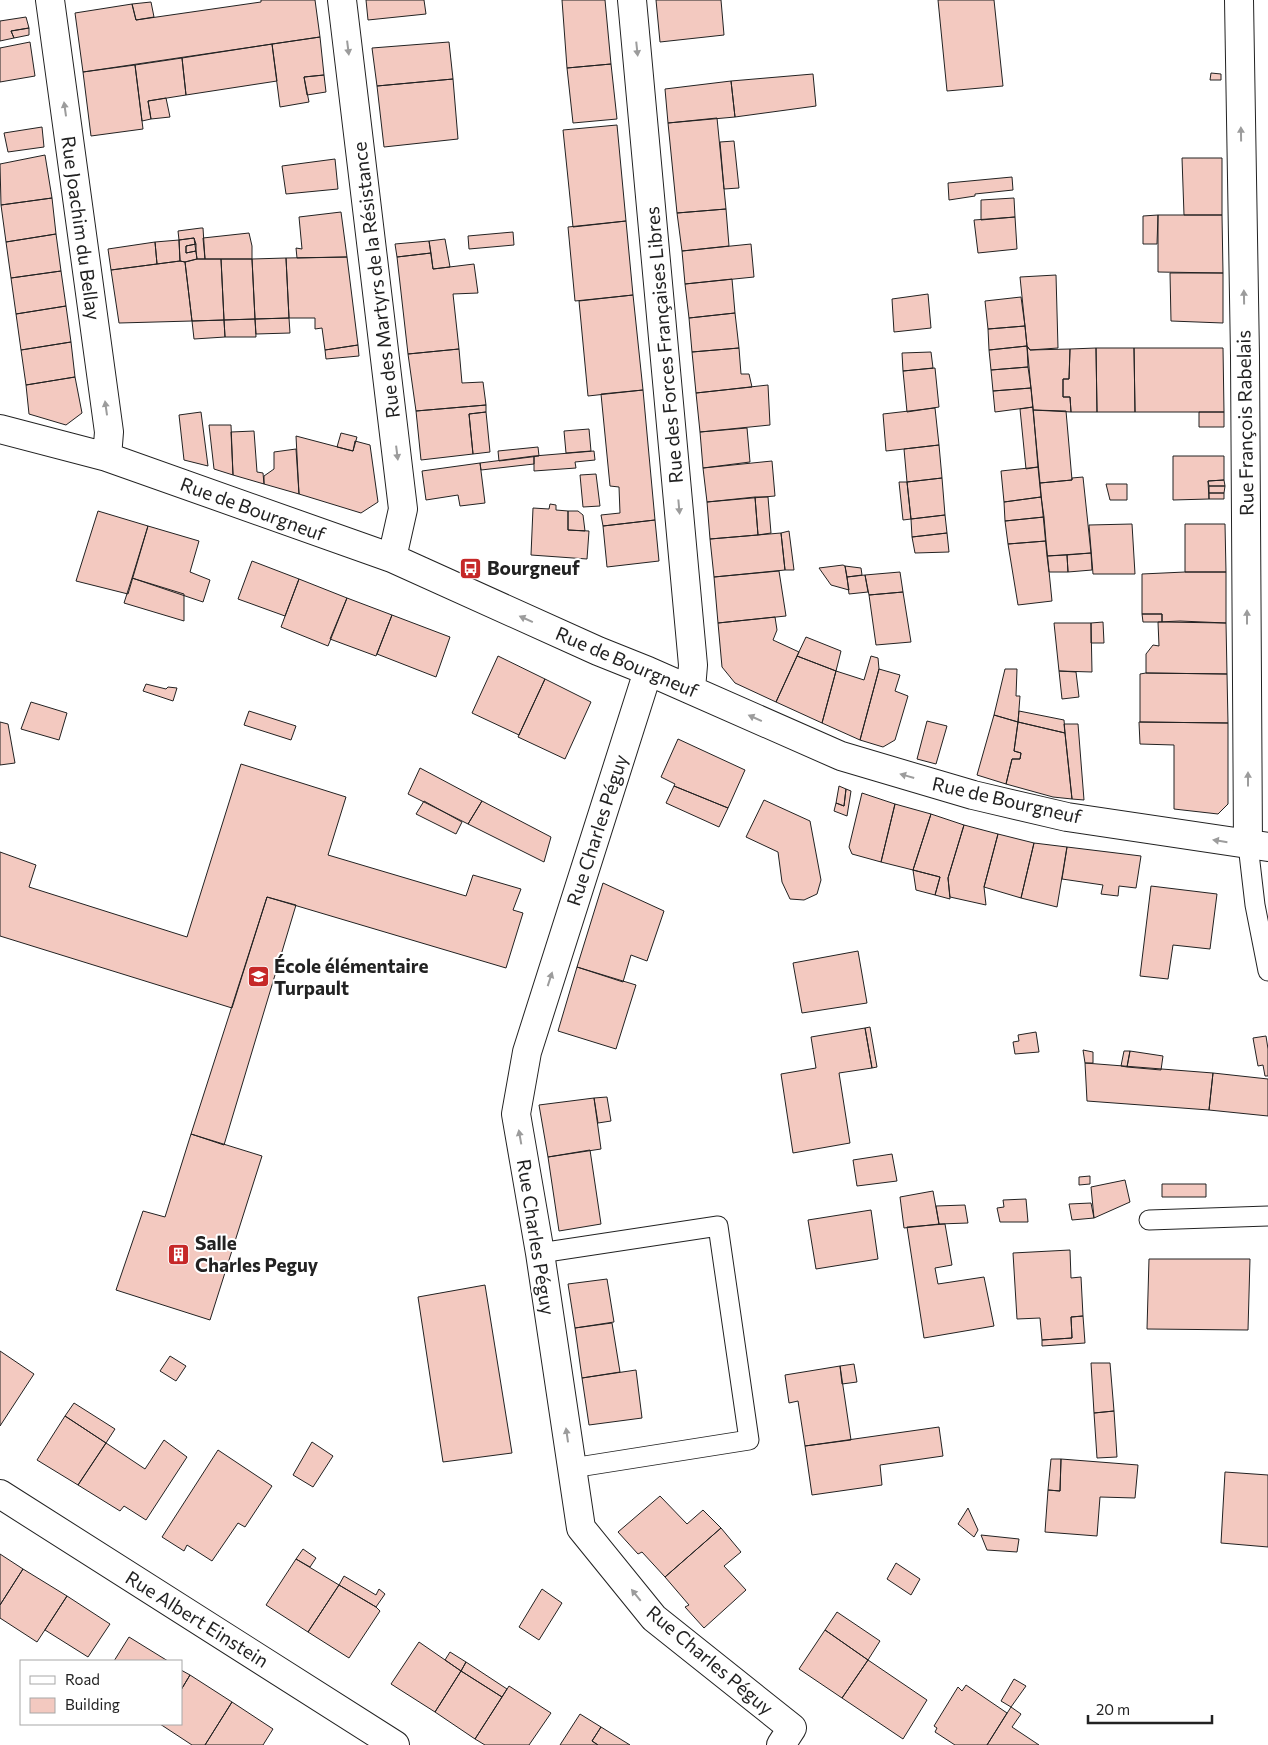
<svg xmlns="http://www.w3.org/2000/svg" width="1268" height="1745" font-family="Commissioner,sans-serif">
  <rect width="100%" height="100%" fill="#fff"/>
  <path fill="#f3c9c0" stroke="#222" d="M261,0H315L320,37L83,72L75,13L132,4L136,20L261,2Z
    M366,0H424L426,14L368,20Z
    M562,0H605L611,64L567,68Z
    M656,0H721L724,35L660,42Z
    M938,0H994L1003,86L947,91Z
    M151,2L154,17L136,20L132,4Z
    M26,17L29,28L11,31L14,38L0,41V21Z
    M29,28V35L14,38L11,31Z
    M320,37L324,75L304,77L309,102L280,107L272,44Z
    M30,42L35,76L0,82V48Z
    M449,42L453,79L377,86L372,48Z
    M272,44L277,81L186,95L182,58Z
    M182,58L186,95L148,101L151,119L142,121L135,65Z
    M611,64L617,119L573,123L567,68Z
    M135,65L143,129L91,136L83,72Z
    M1211,73L1221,74V80H1210Z
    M813,74L816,106L735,117L731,81Z
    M324,75L326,92L307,95L304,77Z
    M453,79L458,139L384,147L377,86Z
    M731,81L735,117L668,123L665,89Z
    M166,98L170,117L151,119L148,101Z
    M717,118L726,209L677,213L668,123Z
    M617,125L626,221L573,227L563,130Z
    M42,127L44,147L8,152L4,133Z
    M734,141L739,188L724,189L720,142Z
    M45,155L52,198L1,205L0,164Z
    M1182,158H1222V215H1184Z
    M335,159L338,189L286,194L282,166Z
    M1012,177L1013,190L975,194V196L949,200L948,183Z
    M52,198L56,234L6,242L1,205Z
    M1014,198L1015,217L981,220V200Z
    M726,209L729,246L682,251L677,213Z
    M341,212L347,257L297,258L296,248L302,249L299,217Z
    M1158,215L1157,244H1143V216Z
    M1158,215H1222L1223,273L1158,272Z
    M1015,217L1017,249L978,253L974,220Z
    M626,221L633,295L575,301L568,227Z
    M201,228H203L205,259H197L194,238L179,240L178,231Z
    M513,232L514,245L469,249L468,236Z
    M249,233L252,246V259H205L203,238Z
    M56,234L61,271L11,278L6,242Z
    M194,238L196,244L186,246V253L196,251L197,259L185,262L180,261L179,240Z
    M445,239L450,267L433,269L429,241Z
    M179,240L180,261L157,264L155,242Z
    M429,241L431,253L397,257L395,244Z
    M155,242L157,264L111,270L108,249Z
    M196,244V251L186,253V246Z
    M751,244L754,277L685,284L682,251Z
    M431,253L433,269L474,264L478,293L453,294L459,349L408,354L397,257Z
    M347,257L358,345L325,350L322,328L315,329V318H289L286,258Z
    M286,258L289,318L255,319L252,259Z
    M197,259H221L224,320L192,321L185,262Z
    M221,259H252L255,319L224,320Z
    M180,261L185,262L192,321L119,323L111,270Z
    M61,271L66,306L16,314L11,278Z
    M1170,273H1223V323L1171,321Z
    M1056,275L1058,348L1030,350L1027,346L1020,277Z
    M732,279L735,313L689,318L685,284Z
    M928,294L931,328L894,332L892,299Z
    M633,295L643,390L588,396L579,301Z
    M1021,297L1025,326L988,329L985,301Z
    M66,306L71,342L21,350L16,314Z
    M735,313L739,348L692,352L689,318Z
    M289,318L290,333L256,334L255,319Z
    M255,319L256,337H225L224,320Z
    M224,320L225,337L194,339L192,321Z
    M1025,326L1027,346L989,350L988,329Z
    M71,342L75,377L26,385L21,350Z
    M358,345L359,356L326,359L325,350Z
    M1027,346L1030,350L1070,349L1069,379H1063V397H1070L1071,412L1033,410Z
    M1027,346L1028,367L991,370L989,350Z
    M739,348L741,374H749L752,387L696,393L692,352Z
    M1096,348L1097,412H1071L1070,397H1063V379H1069L1070,349Z
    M1096,348H1134L1135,412H1097Z
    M1134,348H1223L1224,412H1135Z
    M459,349L462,383L483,382L486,405L416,411L408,354Z
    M931,352L933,368L903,371L902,353Z
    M1028,367L1031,388L993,391L991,370Z
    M935,368L939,407L907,412L903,371Z
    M75,377L82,413L66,425L29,414L26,385Z
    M768,385L770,425L700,432L696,393Z
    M1031,388L1033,407L995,412L993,391Z
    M643,390L655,520L603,526L601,515L620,513L619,487L610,486L601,394Z
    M486,405V412L469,414L473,454L421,460L416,411Z
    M1033,407L1038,467L1026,469L1020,409Z
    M935,408L939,445L886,451L883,414Z
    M1033,410L1066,411L1072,480L1040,483Z
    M201,412L208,466L184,460L179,415Z
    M486,412L490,452L473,454L469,414Z
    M1199,412H1224V427H1199Z
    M209,425H231L233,475L214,469Z
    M747,428L750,462L703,468L700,432Z
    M589,429L591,451L566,453L564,431Z
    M254,431L257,472L263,473L264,484L233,475L231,432Z
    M341,433L357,437L353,451L337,447Z
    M296,436L353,451L355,441L370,445L378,502L361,513L299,494Z
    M939,445L942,478L907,482L904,449Z
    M538,447L539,456L499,461L498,451Z
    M296,449L299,494L264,484V476L274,469V452Z
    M594,451L595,460L575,462L576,468L534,471V456Z
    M534,456V464L481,470L480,463Z
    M1173,456H1224V480L1208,481L1209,499L1173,500Z
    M772,461L775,496L707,502L703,468Z
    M480,463L485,503L460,506L458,495L426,500L422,471Z
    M1038,467L1041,497L1004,502L1001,471Z
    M596,474L600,506L583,507L580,475Z
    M1083,477L1091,553L1047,556L1040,483L1072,480V478Z
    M942,478L945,515L911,519L907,482Z
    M1224,480L1225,486H1209L1208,481Z
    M899,482H907L911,519L903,520Z
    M1106,484H1127V500H1110Z
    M1209,486H1225L1224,493H1209Z
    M1209,493H1224V499H1209Z
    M755,497H768L771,533L758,535Z
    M755,497L758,535L710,539L707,502Z
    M1041,497L1044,517L1005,521L1004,502Z
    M550,504L556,505V510L568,511V530L589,531L587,559L531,555L533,508L549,509Z
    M98,511L148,526L128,594L76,581Z
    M568,511H578L583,515L585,531L568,530Z
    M945,515L947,533L912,537L911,519Z
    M1044,517L1046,541L1008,544L1005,521Z
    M655,520L659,561L607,567L603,526Z
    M1132,524L1135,574H1093L1089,525Z
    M1185,524H1225L1226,572H1185Z
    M148,526L199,541L190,572L210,580L203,602L132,578Z
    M789,531L794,570H785L781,533Z
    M781,533L785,570L714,577L710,539Z
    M947,533L949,552L915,553L912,537Z
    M1046,541L1052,601L1018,605L1008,544Z
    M1091,553L1092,570L1068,572L1067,555Z
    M1067,555L1068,572H1049L1047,556Z
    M252,561L299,579L285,616L238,599Z
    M843,565L845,566L849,590L831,585L819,568Z
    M845,566L861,568L862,575L847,577Z
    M779,571L786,616L718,623L714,577Z
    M900,572L903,592L869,595L865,575Z
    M1185,572H1226V623L1162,622V614H1142V574Z
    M865,575L868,592L849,594L847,577Z
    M132,578L184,594V621L124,603Z
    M299,579L347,598L328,646L281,627Z
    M903,592L911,642L876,645L869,595Z
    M347,598L392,615L376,656L330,639Z
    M1142,614H1162V622H1143Z
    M392,615L450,637L436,677L377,654Z
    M775,617L777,630L773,640L799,652L776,702L735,683L722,667L718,623Z
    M1180,621L1226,623L1227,674L1146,673V654L1153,645L1159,646L1158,622Z
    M1103,622L1104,643H1091V623Z
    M1054,623H1091L1092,672L1059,671Z
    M806,637L841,651L836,671L797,656Z
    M498,656L545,679L519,735L472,713Z
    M797,656L836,671L822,723L776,702Z
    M871,656L878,658L879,669L860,740L822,723L836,671L864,680Z
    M879,669L900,675L895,691L908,696L895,740L883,747L860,740Z
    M1005,669H1017L1016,696H1020L1018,722L994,715Z
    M1059,671L1076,672L1079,697L1062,699Z
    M1146,673L1227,674L1228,723L1140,722V674Z
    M545,679L591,702L565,759L518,737Z
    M146,684L166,689L168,687L177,688L173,701L143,691Z
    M31,702L67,713L59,740L21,729Z
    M249,711L296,726L291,740L244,725Z
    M1019,711L1064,720L1065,733L1018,722Z
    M994,715L1018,722L1014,751L1021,753L1020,759H1012L1006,784L977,775Z
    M927,721L947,726L936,764L917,759Z
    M0,722L8,724L15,763L0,765Z
    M1018,722L1065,733L1072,799L1053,797L1006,784L1012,759H1020L1021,753L1014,751Z
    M1139,722L1228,723V804L1218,814L1174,809V745L1140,744Z
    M1064,724H1078L1084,800L1072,799Z
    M678,739L745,770L728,808L674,786L675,784L661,777Z
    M241,764L346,797L328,855L466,896L473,875L521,889L513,910L523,913L506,968L267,897L232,1008L0,936V852L36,865L29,887L187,937Z
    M420,768L482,801L468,824L408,794Z
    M674,786L728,808L719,827L666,803Z
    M839,786L846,789L844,806L836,803Z
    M846,789L851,791L847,816L834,811L836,803L844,806Z
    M862,793L895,804L881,862L852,854L849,847Z
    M764,800L810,821L821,880L817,894L804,900L790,899L782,882L778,852L746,837Z
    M424,801L462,822L456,834L416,814Z
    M482,801L551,837L544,862L468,824Z
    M895,804L931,814L913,870L881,862Z
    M931,814L964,825L948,878L950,899L935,895L940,877L913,870Z
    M964,825L998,834L984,887L986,905L950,897L948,878Z
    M998,834L1034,843L1021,898L984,887Z
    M1034,843L1067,847L1057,907L1021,898Z
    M1067,847L1141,856L1136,888L1119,886L1118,896L1101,894L1103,885L1062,879Z
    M913,870L940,877L935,895L916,890Z
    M603,883L664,911L647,961L631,955L623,982L577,967Z
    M1151,886L1217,894L1210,949L1173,945L1168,979L1140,976Z
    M267,897L296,905L224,1145L191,1134Z
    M858,951L867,1003L802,1013L793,963Z
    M577,967L636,985L616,1049L558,1031Z
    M870,1027L877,1067L872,1068L865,1028Z
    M865,1028L872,1068L839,1073L850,1143L793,1153L781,1074L816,1068L811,1037Z
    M1036,1032L1039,1052L1015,1054L1013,1042L1019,1041L1018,1035Z
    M1266,1036L1268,1049V1076H1265L1263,1065L1258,1066L1253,1038Z
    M1083,1050L1093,1052V1063H1085Z
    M1124,1051H1130L1127,1067L1121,1066Z
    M1130,1051L1163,1056L1161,1070L1127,1067Z
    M1085,1063L1213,1073L1209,1110L1087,1101Z
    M1213,1073L1268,1079V1116L1209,1110Z
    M607,1097L611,1121L598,1123L594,1098Z
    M594,1098L601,1149L548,1157L539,1105Z
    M191,1134L262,1156L210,1320L116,1290L143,1211L165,1217Z
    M590,1150L601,1224L559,1231L548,1157Z
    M892,1154L897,1181L857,1186L853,1160Z
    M1090,1176V1184L1079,1185V1177Z
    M1125,1180L1130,1202L1094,1218L1091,1187Z
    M1162,1184H1206V1197H1162Z
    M933,1191L939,1224L904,1228L900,1197Z
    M1026,1199L1028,1222H1000L997,1208L1004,1207L1003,1200Z
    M1091,1203L1094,1218L1072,1220L1069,1204Z
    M965,1205L968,1223L939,1224L936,1206Z
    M871,1210L878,1259L816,1269L808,1220Z
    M945,1224L952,1265L935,1268L938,1284L984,1277L994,1326L924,1338L907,1227Z
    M1070,1250L1071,1278L1081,1277L1083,1316L1071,1317L1072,1338L1042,1340L1040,1318L1017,1319L1013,1253Z
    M1149,1259H1250L1248,1330L1147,1329Z
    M607,1279L614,1322L575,1328L568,1284Z
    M485,1285L512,1453L443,1462L418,1297Z
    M1083,1316L1085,1343L1042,1346V1340L1072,1338L1071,1317Z
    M612,1323L620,1372L582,1378L575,1328Z
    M0,1351L34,1374L0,1426Z
    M170,1356L186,1366L176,1381L160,1371Z
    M1091,1363H1110L1114,1411L1094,1413Z
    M854,1364L857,1382L842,1384L840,1366Z
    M840,1366L851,1440L805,1446L798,1401L789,1403L785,1375Z
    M636,1370L642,1418L589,1425L582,1378Z
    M74,1403L115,1429L106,1443L65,1416Z
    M1114,1411L1117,1457L1097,1458L1094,1413Z
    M65,1416L106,1443L78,1485L37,1460Z
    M939,1427L943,1456L880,1465L882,1485L812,1495L805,1446Z
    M164,1440L187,1457L146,1520L124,1506L120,1511L78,1485L106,1443L145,1469Z
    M312,1442L333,1456L313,1487L293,1475Z
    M218,1450L272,1486L245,1527L238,1523L212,1561L187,1545L184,1551L162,1537Z
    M1051,1459H1061L1060,1491L1048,1490Z
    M1061,1459L1138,1465L1135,1498L1100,1497L1097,1536L1045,1532L1048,1490L1060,1491Z
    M1225,1472L1268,1475V1547L1221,1543Z
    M660,1496L687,1524L703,1510L721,1528L665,1577L642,1552L638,1554L618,1532Z
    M968,1508L978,1530L974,1537L958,1524Z
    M721,1528L741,1552L724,1566L746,1590L704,1628L685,1607L689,1605L665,1577Z
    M981,1535L1019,1539L1017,1552L987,1550Z
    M303,1549L316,1558L310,1567L296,1559Z
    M0,1554L23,1569L0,1605Z
    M296,1559L339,1585L308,1632L266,1605Z
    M896,1563L920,1579L911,1595L887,1579Z
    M23,1569L67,1596L37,1642L0,1618V1605Z
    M344,1576L376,1595L379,1589L385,1594L376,1607L339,1585Z
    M339,1585L376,1607L380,1611L349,1658L308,1632Z
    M542,1589L562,1603L539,1640L519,1627Z
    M67,1596L110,1624L88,1657L45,1630Z
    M837,1612L880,1641L868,1660L825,1630Z
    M825,1630L868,1660L842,1698L799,1669Z
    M129,1637L163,1658L168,1661H114Z
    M419,1642L461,1671L435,1712L391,1684Z
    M450,1652L466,1662L461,1671L445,1660Z
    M868,1660L927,1700L903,1739L842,1698Z
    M466,1662L507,1689L502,1697L461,1671Z
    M181,1670L190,1675L181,1690Z
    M461,1671L502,1697L475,1739L435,1712Z
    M190,1675L232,1702L205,1745H192L160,1724H181V1690Z
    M1014,1679L1026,1686L1011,1707L1001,1701Z
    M966,1685L1007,1713L987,1745H955L935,1732L937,1728L934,1726L958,1687L962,1691Z
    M509,1686L551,1713L529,1745H485L475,1739Z
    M232,1702L273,1729L263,1745H205Z
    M1011,1707L1021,1714L1012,1727L1039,1745H987Z
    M580,1714L601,1727L592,1741L598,1745H560Z
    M601,1727L630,1745H598L592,1741Z"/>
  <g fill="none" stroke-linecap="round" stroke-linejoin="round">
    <defs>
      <path id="lane" d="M1248,845L1255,905L1268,971
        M1149,1220L1268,1216
        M540,1253L718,1226L749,1440L572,1468"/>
      <path id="street" d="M50,0L109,432L107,457
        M342,0L403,509L392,558
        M632,0L693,665L691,689
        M1239,0L1245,356L1248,845
        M0,429L107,457L392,558L598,651L648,671L841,756L973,795L1067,817L1268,847
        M648,671L527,1052L516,1114L540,1253L581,1528L654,1618L792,1728L781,1745
        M0,1494L395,1745"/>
    </defs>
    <use href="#lane" stroke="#222" stroke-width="21"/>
    <use href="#street" stroke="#222" stroke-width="30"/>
    <use href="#lane" stroke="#fff" stroke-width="19"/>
    <use href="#street" stroke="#fff" stroke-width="28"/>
  </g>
  <defs><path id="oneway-solid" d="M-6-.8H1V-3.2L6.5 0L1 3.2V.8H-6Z" transform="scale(1.25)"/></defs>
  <g fill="#9c9c9c">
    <use href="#oneway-solid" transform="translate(348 48) rotate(83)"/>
    <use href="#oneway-solid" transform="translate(637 49) rotate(84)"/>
    <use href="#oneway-solid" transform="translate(65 109) rotate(-98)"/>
    <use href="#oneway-solid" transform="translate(1241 134) rotate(-91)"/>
    <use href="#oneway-solid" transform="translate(1244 297) rotate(-91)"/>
    <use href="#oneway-solid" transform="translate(106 408) rotate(-98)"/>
    <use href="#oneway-solid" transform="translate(397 453) rotate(83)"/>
    <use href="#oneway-solid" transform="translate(679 507) rotate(85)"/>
    <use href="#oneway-solid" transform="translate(1247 617) rotate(-90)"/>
    <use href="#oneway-solid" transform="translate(526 619) rotate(-156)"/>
    <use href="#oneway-solid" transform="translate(755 718) rotate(-156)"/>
    <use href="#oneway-solid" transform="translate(907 776) rotate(-164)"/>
    <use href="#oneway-solid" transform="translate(1248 779) rotate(-90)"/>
    <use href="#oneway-solid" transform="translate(1220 841) rotate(-171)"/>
    <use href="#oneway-solid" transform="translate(550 979) rotate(-72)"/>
    <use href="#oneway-solid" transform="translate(520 1137) rotate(-100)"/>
    <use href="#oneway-solid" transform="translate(567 1435) rotate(-98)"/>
    <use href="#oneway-solid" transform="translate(636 1595) rotate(-129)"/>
  </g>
  <defs>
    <symbol id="bus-square" viewBox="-11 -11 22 22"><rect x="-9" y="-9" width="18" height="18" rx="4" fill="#c62828" stroke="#fff"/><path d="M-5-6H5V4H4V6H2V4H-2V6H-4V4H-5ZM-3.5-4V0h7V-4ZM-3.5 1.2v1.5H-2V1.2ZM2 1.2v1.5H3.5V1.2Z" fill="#fff"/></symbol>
    <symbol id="school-square" viewBox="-11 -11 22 22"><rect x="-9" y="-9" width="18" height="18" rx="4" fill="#c62828" stroke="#fff"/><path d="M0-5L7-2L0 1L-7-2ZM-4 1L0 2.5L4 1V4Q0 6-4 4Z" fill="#fff"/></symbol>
    <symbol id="building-square" viewBox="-11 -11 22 22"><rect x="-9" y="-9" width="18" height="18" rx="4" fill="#c62828" stroke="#fff"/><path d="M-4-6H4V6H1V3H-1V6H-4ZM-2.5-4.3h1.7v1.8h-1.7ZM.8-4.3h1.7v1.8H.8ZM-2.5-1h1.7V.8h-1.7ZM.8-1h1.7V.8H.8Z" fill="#fff"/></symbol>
  </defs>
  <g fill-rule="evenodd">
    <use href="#bus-square" x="458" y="556" width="25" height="25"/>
    <use href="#school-square" x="246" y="964" width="25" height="25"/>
    <use href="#building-square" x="166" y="1242" width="25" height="25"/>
  </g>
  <g text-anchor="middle" stroke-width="4" stroke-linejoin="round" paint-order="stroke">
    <g font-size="19" fill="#222" stroke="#fff">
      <text transform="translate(81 228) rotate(82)" y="7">Rue Joachim du Bellay</text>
      <text transform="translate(376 280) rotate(-97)" y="7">Rue des Martyrs de la Résistance</text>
      <text transform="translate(664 345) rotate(-95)" y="7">Rue des Forces Françaises Libres</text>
      <text transform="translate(1245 423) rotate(-91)" y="7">Rue François Rabelais</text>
      <text transform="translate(253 509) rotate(20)" y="7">Rue de Bourgneuf</text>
      <text transform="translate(627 662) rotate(23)" y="7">Rue de Bourgneuf</text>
      <text transform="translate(1007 800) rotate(13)" y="7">Rue de Bourgneuf</text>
      <text transform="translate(597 830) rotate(-72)" y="7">Rue Charles Péguy</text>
      <text transform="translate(536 1237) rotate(81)" y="7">Rue Charles Péguy</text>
      <text transform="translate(197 1619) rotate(32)" y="7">Rue Albert Einstein</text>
      <text transform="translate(710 1660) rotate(40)" y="7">Rue Charles Péguy</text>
    </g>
    <g font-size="19" font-weight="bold" fill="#222" stroke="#fff" text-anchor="start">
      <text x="487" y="575">Bourgneuf</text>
      <text x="274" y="973">École élémentaire<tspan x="274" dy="22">Turpault</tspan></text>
      <text x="195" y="1250">Salle<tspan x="195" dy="22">Charles Peguy</tspan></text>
    </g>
  </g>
  <rect x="20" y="1660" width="162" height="65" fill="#ffffff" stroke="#a7a7a7"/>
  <rect x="30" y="1676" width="25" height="8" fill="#ffffff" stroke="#a7a7a7"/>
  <text x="65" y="1685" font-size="15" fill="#222222">Road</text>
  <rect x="30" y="1698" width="25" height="15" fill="#f3c9c0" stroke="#a7a7a7"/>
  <text x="65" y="1710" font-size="15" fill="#222222">Building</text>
  <path d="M1088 1715v8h124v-8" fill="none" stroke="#222222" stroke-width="2.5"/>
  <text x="1096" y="1715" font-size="15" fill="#222222" stroke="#ffffff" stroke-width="4" paint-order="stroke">20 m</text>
</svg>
